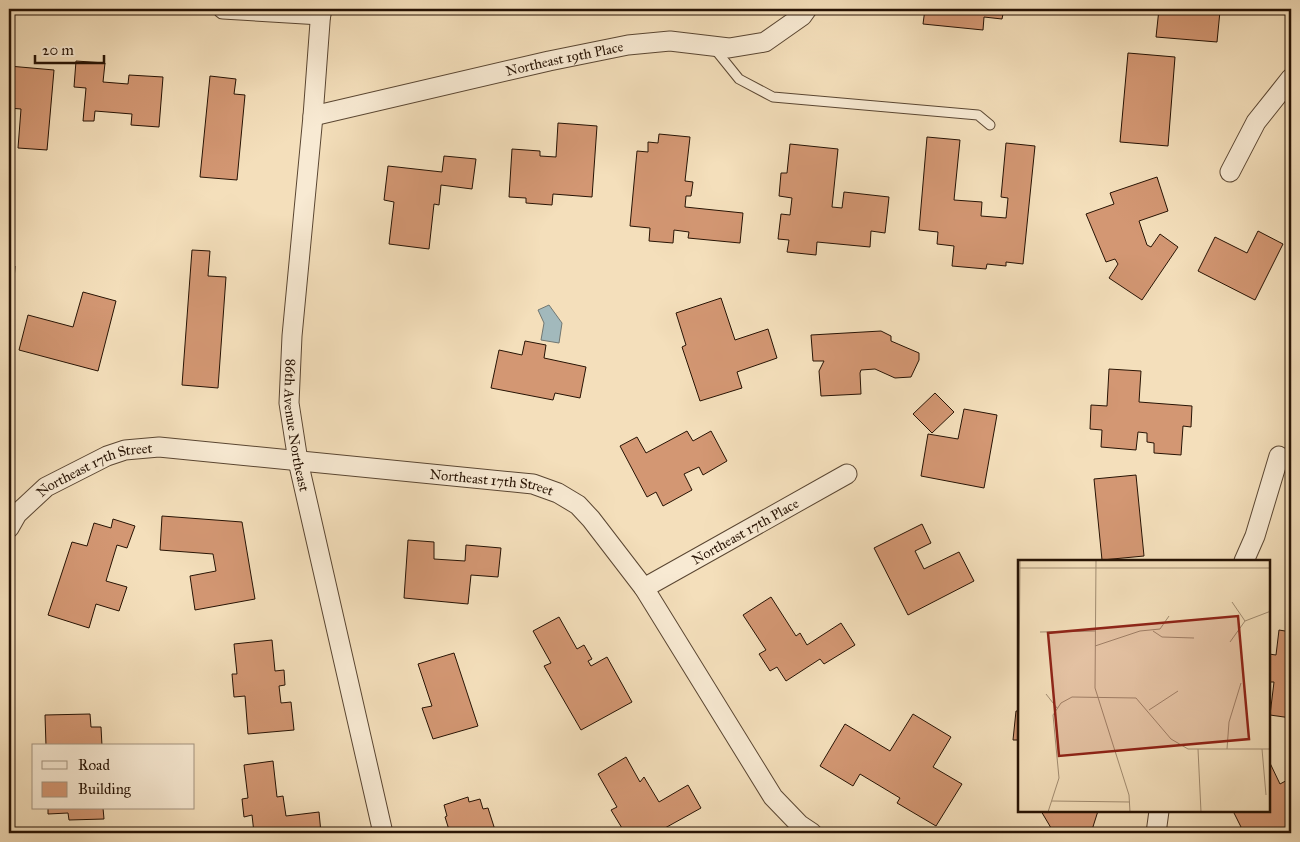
<svg xmlns="http://www.w3.org/2000/svg" width="1300" height="842" font-family="'IM FELL Great Primer',serif">
  <rect width="100%" height="100%" fill="#f4dfbb"/>
  <filter id="stains"><feTurbulence type="fractalNoise" baseFrequency=".004" numOctaves="4"/><feColorMatrix values="0 0 0 0 .2 0 0 0 0 .09 0 0 0 0 .02 0 0 0 .5 -.17"/></filter>
  <radialGradient id="worn" r=".72"><stop offset=".6" stop-color="#630" stop-opacity="0"/><stop offset="1" stop-color="#630" stop-opacity=".3"/></radialGradient>
  <path fill="#a2b9bc" stroke="#717772" d="M549,305L562,323L559,343L541,340L544,323L538,310Z"/>
  <path fill="#d39773" stroke="#271304" d="M925,9H1004L1002,19L984,17L983,30L923,24Z
    M1159,9H1196L1220,11L1217,42L1156,37Z
    M1128,53L1175,57L1168,146L1120,142Z
    M76,61L105,63L103,82L128,84L129,75L163,77L159,127L131,125L132,114L95,111L94,121H83L86,88L74,87Z
    M9,66L54,70L47,150L18,148L21,109L9,108Z
    M210,76L236,79L234,94L245,95L237,180L200,177Z
    M558,123L597,126L592,197L553,194L552,205L526,203V198L509,197L512,149L540,151V156L556,157Z
    M659,134L690,137L685,181L693,182L691,196H686L685,207L743,213L740,243L688,238L689,232L674,230L673,243L649,241L650,228L630,226L637,151L648,152V142L658,143Z
    M927,137L960,140L954,200L982,202L981,216L1006,218L1008,198L1001,197L1006,143L1035,146L1023,264L1006,262V266L987,264L986,269L952,266L954,246L937,244L938,232L919,230Z
    M790,144L838,149L832,207L842,208L844,192L889,197L885,233L871,231L870,247L817,242L816,255L787,252L789,240L778,239L781,214L790,215L792,198L779,196L781,173H787Z
    M444,156L476,159L472,189L441,185L439,205L434,204L429,249L389,244L394,202L384,200L388,166L442,172Z
    M1157,177L1168,211L1139,221L1147,245L1151,247L1160,234L1178,247L1142,300L1109,278L1118,264L1115,259L1106,262L1086,214L1114,204L1110,193Z
    M1258,231L1283,244L1255,300L1198,271L1215,237L1247,253Z
    M192,250L210,251L208,276L226,277L218,388L182,385Z
    M9,266H15L12,311H9Z
    M83,292L116,301L98,371L19,350L28,315L73,327Z
    M721,298L735,340L768,329L777,358L737,372L742,388L700,401L682,347L686,345L676,313Z
    M881,331L891,336V341L919,353V360L911,377L895,378L875,369L861,370L860,373L861,394L821,396L819,371L824,361H813L811,335Z
    M525,341L546,345L544,358L586,367L580,398L555,393L553,400L491,388L499,350L522,355Z
    M1109,369L1141,371L1139,402L1192,406L1191,427L1183,426L1181,455L1154,453V443L1147,442V433L1138,432L1136,450L1101,447L1102,430L1090,429L1091,405L1107,406Z
    M935,393L954,412L932,433L913,414Z
    M964,409L997,415L984,488L921,476L928,434L958,439Z
    M687,431L693,441L711,431L727,461L703,475L699,467L684,474L692,490L663,506L656,492L647,497L620,446L637,437L646,453Z
    M1136,475L1144,556L1102,560L1094,479Z
    M162,516L242,522L255,599L195,610L190,576L216,571L213,554L160,550Z
    M113,519L135,526L127,548L117,545L106,581L127,587L119,611L96,604L89,628L48,615L72,542L87,546L94,523L111,528Z
    M922,524L931,543L915,551L924,569L959,552L974,581L908,615L874,548Z
    M408,540L434,542V559L465,561L466,545L501,548L498,577L471,575L468,604L404,598Z
    M771,597L796,636L800,633L807,645L841,623L855,645L824,664L820,659L786,681L777,667L770,671L759,654L766,650L743,615Z
    M559,617L577,649L584,645L592,659L588,661L591,666L607,657L632,702L581,730L544,666L551,663L533,631Z
    M1279,630L1291,632V718L1270,715L1274,682H1269V654L1276,655Z
    M272,640L275,671L284,670L285,685L279,686L281,703L291,702L294,730L248,734L245,696L234,697L232,674H237L234,644Z
    M454,653L478,726L433,739L422,708L432,706L418,664Z
    M1016,711H1019V740H1013Z
    M90,714L91,727H101L102,746H46L45,715Z
    M913,714L951,737L933,767L962,784L936,826L897,803L900,798L860,774L853,786L820,766L845,724L890,751Z
    M626,757L640,782L644,777L659,802L688,785L701,808L656,833H625L611,810L617,807L598,774Z
    M273,761L277,797L283,796L286,816L319,812L321,833H297V831L277,833H254L252,815L244,817L242,799L248,798L244,765Z
    M1269,761L1280,784L1291,778V797L1288,798L1291,805V833H1244L1233,811H1269Z
    M468,797L469,802L480,799L483,809L488,808L496,833H450L445,817L447,816L444,805Z
    M48,808H103L104,819L69,820L68,813L48,814Z
    M1041,811H1098L1091,833H1054Z"/>
  <g fill="none" stroke-linecap="round" stroke-linejoin="round">
    <defs>
      <path id="service" d="M714,48L739,79L773,97L978,115L990,125"/>
      <g id="minor">
        <path d="M223,9L321,15"/>
        <path id="s1" d="M321,9L313,116L292,336L289,403L298,461L383,833"/>
        <path id="s2" d="M313,116L549,61L628,45L670,41L729,48L765,42L802,16L807,9"/>
        <path d="M1230,172L1256,122L1291,78"/>
        <path id="s3" d="M9,528L17,514L46,487L107,456L125,450L159,447L533,484L558,493L578,505L591,519L644,588L773,797L800,825L812,833"/>
        <path d="M1244,561L1255,536L1279,456"/>
        <path id="s4" d="M644,588L847,474"/>
        <path d="M1156,833L1159,811"/>
      </g>
    </defs>
    <use href="#service" stroke="#5a4632" stroke-width="11"/>
    <use href="#minor" stroke="#5a4632" stroke-width="21"/>
    <use href="#service" stroke="#f8ead3" stroke-width="9"/>
    <use href="#minor" stroke="#f8ead3" stroke-width="19"/>
  </g>
  <g text-anchor="middle" stroke-width="4" stroke-linejoin="round" paint-order="stroke">
    <g font-size="14" fill="#271304" stroke="#f8ead3">
      <text dy="5" stroke="none"><textPath href="#s2" startOffset="258">Northeast 19th Place</textPath></text>
      <text dy="5" stroke="none"><textPath href="#s1" startOffset="418">86th Avenue Northeast</textPath></text>
      <text dy="5" stroke="none"><textPath href="#s3" startOffset="108">Northeast 17th Street</textPath></text>
      <text dy="5" stroke="none"><textPath href="#s3" startOffset="512">Northeast 17th Street</textPath></text>
      <text dy="5" stroke="none"><textPath href="#s4" startOffset="116">Northeast 17th Place</textPath></text>
    </g>
  </g>
  <g transform="translate(1018 560)">
    <rect width="252" height="252" fill="#f4dfbb"/>
    <path fill="none" stroke="#a28d72" stroke-width="1" d="M78,0L77,128L111,235L112,252M2,8H253M214,42L227,61M135,71L144,77L176,78M22,72L77,71M212,82L227,61L253,51M77,86L122,71L142,69L151,56M28,134L39,148M131,150L160,131M180,189L183,252M209,189L211,162L223,123M244,189L248,235M34,241L112,242M0,252L2,0M30,252L41,218L35,155L43,143L54,137L118,138L153,179L170,189H253"/>
    <path fill="#8f2418" fill-opacity="0.15" stroke="#8f2418" stroke-width="2.5" d="M220,56L231,179L41,196L30,73Z"/>
    <rect width="252" height="252" fill="none" stroke="#271304" stroke-width="2.5"/>
  </g>
  <rect width="1300" height="842" fill="none" stroke="#f4dfbb" stroke-width="30"/>
  <rect x="10" y="10" width="1280" height="822" fill="none" stroke="#271304" stroke-width="2.5"/>
  <rect x="15" y="15" width="1270" height="812" fill="none" stroke="#271304"/>
  <rect x="32" y="744" width="162" height="65" fill="#f8ead3" stroke="#a49480"/>
  <rect x="42" y="761" width="25" height="8" fill="#f8ead3" stroke="#a49480"/>
  <text x="78" y="770" font-size="15" fill="#271304">Road</text>
  <rect x="42" y="782" width="25" height="15" fill="#d39773" stroke="#a49480"/>
  <text x="78" y="794" font-size="15" fill="#271304">Building</text>
  <path d="M35 55v8h69v-8" fill="none" stroke="#271304" stroke-width="2.5"/>
  <text x="42" y="55" font-size="15" fill="#271304" stroke="#f8ead3" stroke-width="4" paint-order="stroke">20 m</text>
  <rect width="100%" height="100%" filter="url(#stains)"/>
  <rect width="100%" height="100%" fill="url(#worn)"/>
</svg>
